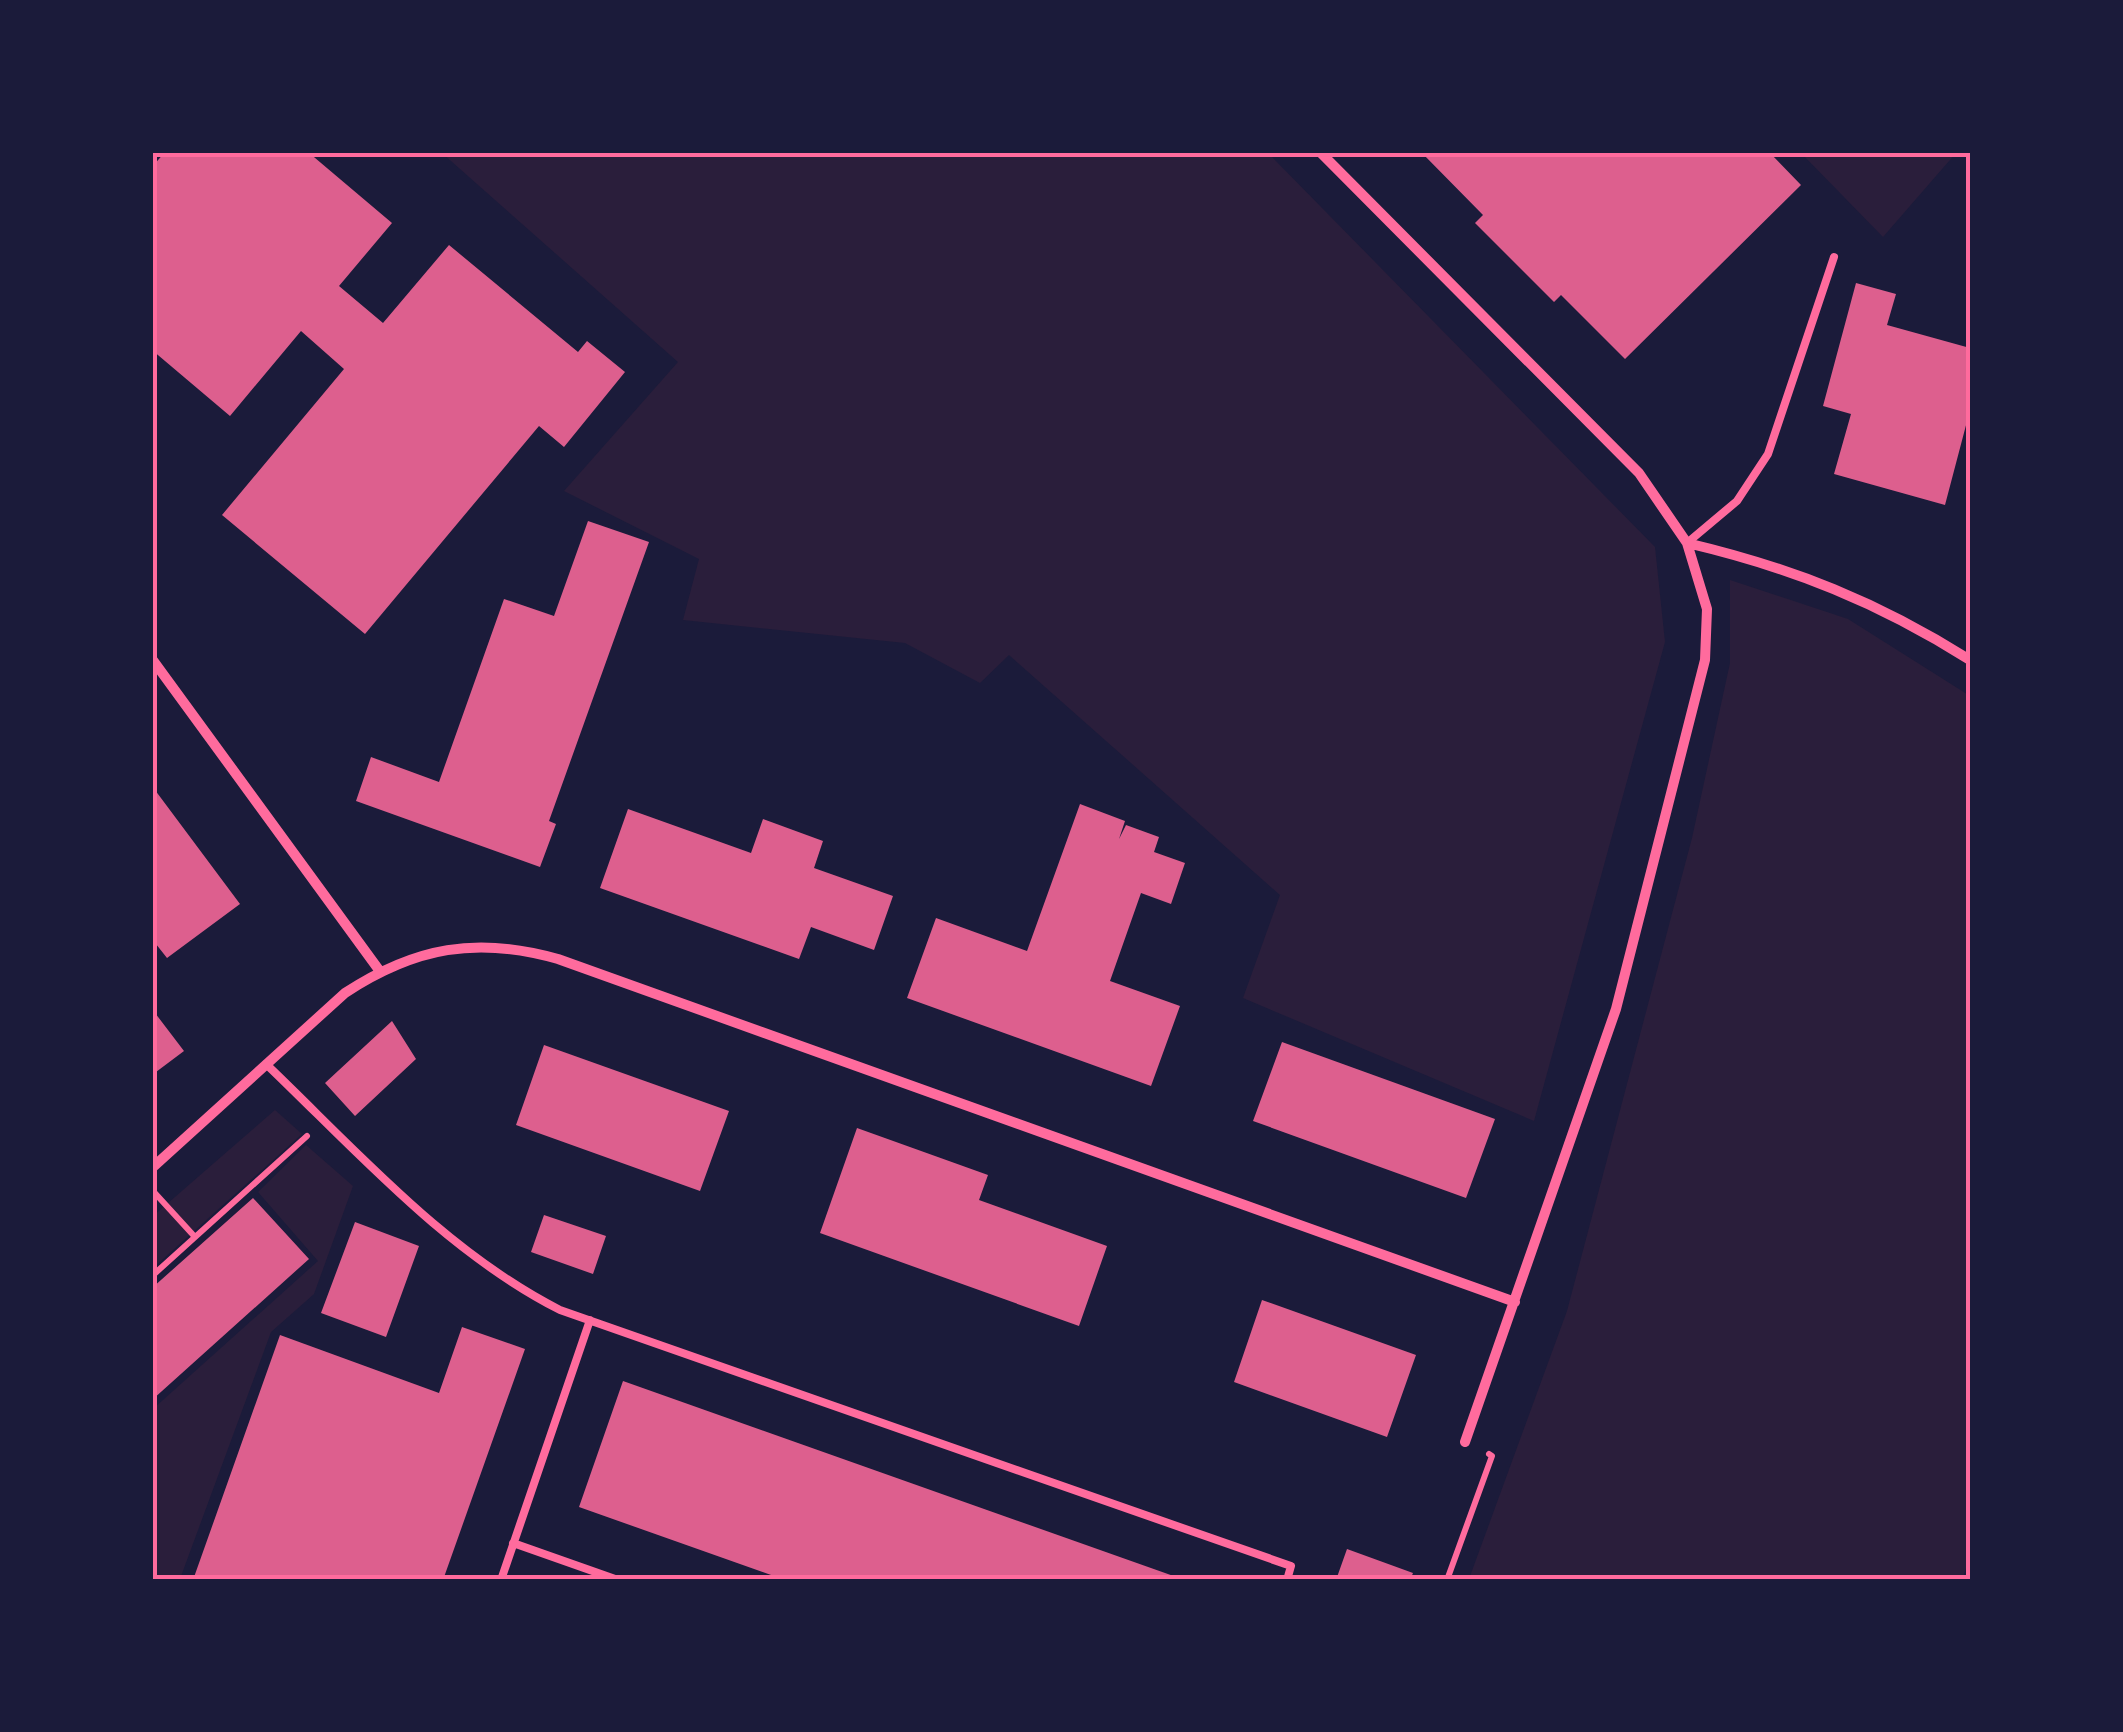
<svg xmlns="http://www.w3.org/2000/svg" width="2123" height="1732" font-family="Lato,sans-serif">
  <rect width="100%" height="100%" fill="#1b1b3a"/>
  <path fill="#2a1e3b" d="M442,153H1268L1655,547L1665,642L1534,1121L1243,998L1280,895L1009,655L980,683L905,643L683,620L699,559L564,491L678,362Z
    M1801,153H1956L1883,237Z
    M1730,580L1848,619L1970,696V1557L1962,1580L1469,1579L1567,1311L1692,838L1730,663Z
    M275,1110L302,1134L153,1268L152,1217Z
    M306,1145L353,1186L314,1294L271,1332L180,1579H153V1409L318,1261L258,1192Z"/>
  <path fill="#dd5f8e" d="M165,152H308L392,223L339,286L383,323L449,245L578,352L587,341L625,372L564,447L539,426L365,634L222,515L344,369L301,331L230,416L152,350V167Z
    M1421,152H1769L1801,185L1625,359L1561,295L1554,302L1475,223L1483,215Z
    M1856,283L1896,294L1887,325L1970,348V410L1945,505L1834,474L1851,414L1823,406Z
    M588,521L649,542L549,821L556,824L540,867L356,801L371,757L439,782L504,599L554,616Z
    M152,786L240,904L167,958L152,939Z
    M1080,804L1125,821L1119,839L1126,825L1159,837L1154,852L1185,863L1171,904L1141,893L1110,981L1180,1006L1151,1086L907,998L936,918L1027,951Z
    M628,809L751,853L763,819L823,841L814,868L893,896L874,950L811,927L799,959L600,888Z
    M152,1009L184,1051L152,1075Z
    M392,1021L416,1059L355,1116L325,1083Z
    M1282,1042L1495,1119L1466,1198L1253,1121Z
    M544,1045L729,1111L700,1191L516,1125Z
    M857,1128L988,1175L979,1200L1107,1246L1079,1326L820,1233Z
    M253,1198L309,1259L152,1400V1288Z
    M544,1215L606,1236L593,1274L531,1252Z
    M355,1222L419,1246L386,1337L321,1313Z
    M1262,1300L1416,1355L1387,1437L1234,1382Z
    M462,1327L525,1349L443,1580H193L280,1335L439,1393Z
    M623,1381L1182,1579V1580H785L579,1507Z
    M1347,1549L1413,1573L1410,1580H1336Z"/>
  <g fill="none" stroke-linecap="round" stroke-linejoin="round">
    <path stroke="#ff6b9d" stroke-width="6" d="M153,1191L195,1237
      M152,1276L307,1136
      M1447,1580L1492,1456L1489,1454"/>
    <path stroke="#ff6b9d" stroke-width="8" d="M1687,543L1737,501L1768,454L1834,257
      M266,1064C358,1152 446,1252 560,1310L1291,1566L1287,1580
      M513,1543L618,1580
      M501,1580L590,1320"/>
    <path stroke="#ff6b9d" stroke-width="10" d="M1320,152L1639,473L1687,543L1707,609L1705,660L1616,1009L1465,1442
      M1687,543C1793,568 1878,602 1970,660
      M152,659L379,970
      M152,1168L345,993C415,947 477,936 558,959L1515,1302"/>
  </g>
  <rect width="2123" height="1732" fill="none" stroke="#1b1b3a" stroke-width="310"/>
  <rect x="155" y="155" width="1813" height="1422" fill="none" stroke="#ff6b9d" stroke-width="4"/>
</svg>
